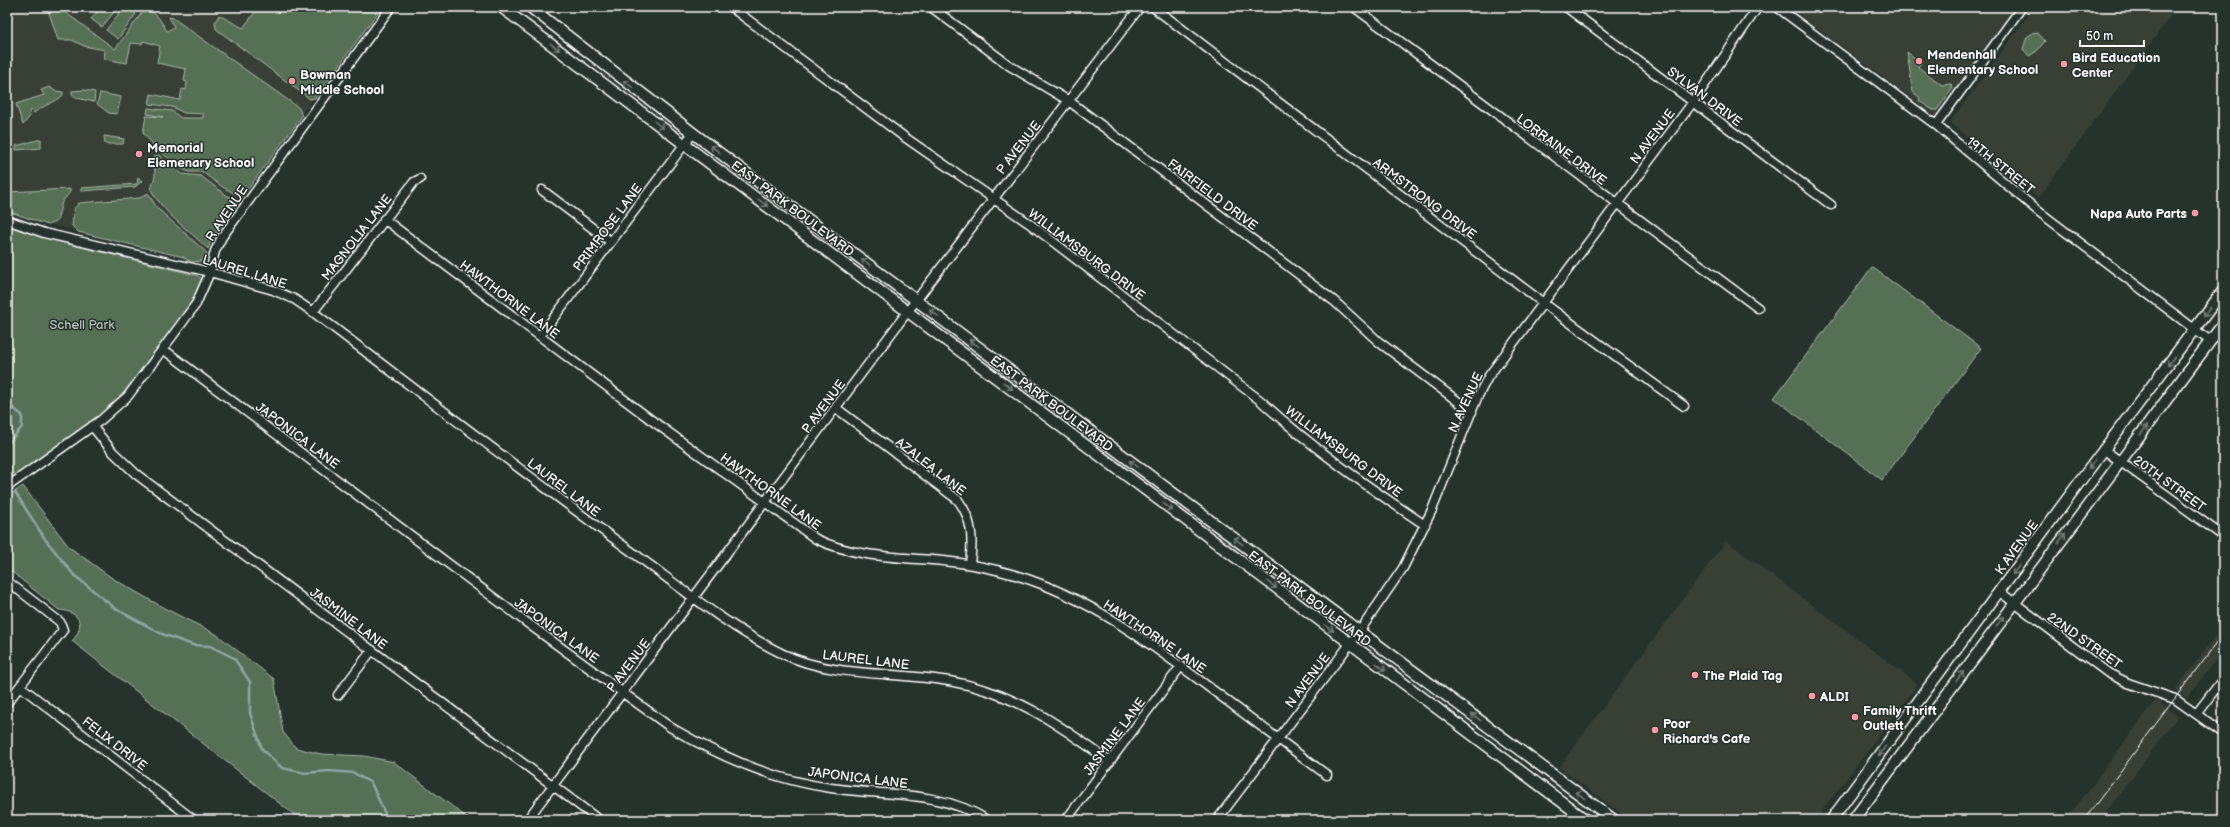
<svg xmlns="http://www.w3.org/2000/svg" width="2230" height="827" font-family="'Balsamiq Sans',sans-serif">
  <rect width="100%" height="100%" fill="#26332d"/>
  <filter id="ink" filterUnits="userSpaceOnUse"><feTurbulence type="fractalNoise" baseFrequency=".025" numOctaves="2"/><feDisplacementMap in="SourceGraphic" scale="8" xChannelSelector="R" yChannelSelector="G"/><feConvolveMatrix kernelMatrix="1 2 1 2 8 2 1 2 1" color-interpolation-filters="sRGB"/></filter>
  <g filter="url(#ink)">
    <path fill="#384036" d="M7,7H382L221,221L210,237L203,260L48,224L7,212Z
      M1788,7H2015L1936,116Z
      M2035,7H2177L2038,198L1950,122Z
      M1726,541L1918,684L1815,820H1630L1559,767Z
      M2223,626V650L2187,698L2175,690Z
      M2156,700L2178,716L2100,820H2066Z"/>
    <path fill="#566f54" stroke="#aab7aa" d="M47,7H58L115,49L144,10L141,7C153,7 161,21 167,31L174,27L169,17L173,18L299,108L302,116L242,197L224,188L202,172H189L180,168L155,147L143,133L146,116L163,117L147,114L148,108L172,111L181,118H203V114L184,113L172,107L149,104L151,94L180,100L182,89L186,90L187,82L184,81L186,69L157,63L160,46L143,41L142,44L131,43L127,63L104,59L105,50L84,46L72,40H58Z
      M101,7H118L102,27L91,19Z
      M124,7L136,14L118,39L106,30Z
      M259,7H382L315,98L310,99L216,29L215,22L219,15L243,28Z
      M2034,32L2038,33L2045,41L2037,51L2029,56L2023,49L2027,37Z
      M1907,52L1921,63L1918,67L1942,85L1951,84L1953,88L1937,110H1933L1919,101L1920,98L1913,92Z
      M50,87L55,91L63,92V95C57,102 43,105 34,113L32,110L29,112L31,115L23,125L16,104L44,95L41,90Z
      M84,90L95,92L94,102L77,98L72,95V91Z
      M100,93L121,97L117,114L109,113L97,104Z
      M104,136L124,139L123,144H105Z
      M41,139V148L16,150V146Z
      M159,155L182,174L201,176L226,195L239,201L211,241L208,249C188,229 164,214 151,190L155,176L154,157Z
      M138,177L142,181L135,187L81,191V188L137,184Z
      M7,186V192L70,189V192L62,202L57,221L48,225L7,211Z
      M148,193L157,208L207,253L202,261L191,262L183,257L78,232L72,226L74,209L79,203L140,198Z
      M7,225L48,239L196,275L202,279V283L192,302L112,408L7,483Z
      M1872,267L1981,348L1882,480L1774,398Z
      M23,486L69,547L112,578L164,608L216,634L274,679L283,732L296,748L321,754L364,756L394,762L470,820H301L72,641C86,626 80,611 59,610L7,568V497Z"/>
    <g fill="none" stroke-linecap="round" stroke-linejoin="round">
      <path stroke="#91a4a7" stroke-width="2.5" d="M7,403L22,415V427L7,445
        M15,492L45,539L74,575L116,609L162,634L193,645L210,646L234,658L250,682V713L262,749L282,768L305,773L329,771L354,773L371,783L388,820"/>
      <defs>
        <path id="minor" d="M731,7L903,136L1030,224L1261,401C1311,447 1368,487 1425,525
          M931,7L1010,66L1069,101L1334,301L1379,342L1472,412
          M1153,7L1542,302L1684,406
          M1354,7L1758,308
          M1566,7L1831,205
          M1777,7L1936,125L2038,211L2210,341
          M1936,125L2022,7
          M542,190L611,242
          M384,219L650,419L816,539C856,558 900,557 943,561C967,563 991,568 1015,575C1086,596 1147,641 1206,685C1246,715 1286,745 1327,775
          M7,220L44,233L210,272L273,290L294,299L313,312C418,391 522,472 628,549C678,585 727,627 783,654C835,678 893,671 949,681C1013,692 1059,724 1110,762
          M313,312L414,182L420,179
          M540,336L693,133
          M163,349L530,625L670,727C720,757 772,780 831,788C883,796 941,790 987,820
          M836,408L958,500C973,520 973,540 970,564
          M92,426L113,452L136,474L599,820
          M2103,449L2223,536
          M7,487L101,420L128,396L196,304L210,272L215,251L222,237L391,7
          M7,581L60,622L63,630L7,703
          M2000,592L2108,673L2128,683L2175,699L2223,733
          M20,686L194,820
          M338,695L372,650
          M2197,713L2223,679
          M7,818L9,820
          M527,820L908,311L1140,7
          M1066,820L1181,666
          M1217,820L1359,632L1403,568L1432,510L1477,398L1488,377L1693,102L1758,7"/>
        <path id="major" d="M501,7L1586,820
          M530,7L693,133L1169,490L1614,820
          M1831,820L2081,480L2223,291
          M1853,820L2223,324"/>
      </defs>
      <use href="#minor" stroke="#fff" stroke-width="11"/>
      <use href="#major" stroke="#fff" stroke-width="13"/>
      <use href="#minor" stroke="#26332d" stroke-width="8"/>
      <use href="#major" stroke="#26332d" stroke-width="10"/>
      <path stroke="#fff" stroke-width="1" d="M2084,820L2223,634"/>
    </g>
    <defs><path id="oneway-shaft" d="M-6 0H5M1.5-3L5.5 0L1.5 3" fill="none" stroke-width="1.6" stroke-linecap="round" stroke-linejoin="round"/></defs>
    <g stroke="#727a76">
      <use href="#oneway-shaft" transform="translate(555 47) rotate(37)"/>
      <use href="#oneway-shaft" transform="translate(628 84) rotate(-143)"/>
      <use href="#oneway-shaft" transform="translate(659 125) rotate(37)"/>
      <use href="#oneway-shaft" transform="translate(715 149) rotate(-143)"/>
      <use href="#oneway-shaft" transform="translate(763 203) rotate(37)"/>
      <use href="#oneway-shaft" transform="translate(866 262) rotate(-143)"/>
      <use href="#oneway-shaft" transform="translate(2207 312) rotate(126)"/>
      <use href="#oneway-shaft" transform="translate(934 313) rotate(-143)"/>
      <use href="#oneway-shaft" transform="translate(974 343) rotate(-143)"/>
      <use href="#oneway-shaft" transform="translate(2171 361) rotate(127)"/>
      <use href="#oneway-shaft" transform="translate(1008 386) rotate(37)"/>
      <use href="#oneway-shaft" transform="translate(2144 430) rotate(-53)"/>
      <use href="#oneway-shaft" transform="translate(1134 464) rotate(-143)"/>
      <use href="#oneway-shaft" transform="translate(2092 464) rotate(127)"/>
      <use href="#oneway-shaft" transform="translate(1168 507) rotate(37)"/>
      <use href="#oneway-shaft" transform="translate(2062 538) rotate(-53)"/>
      <use href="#oneway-shaft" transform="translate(1238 541) rotate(-143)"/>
      <use href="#oneway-shaft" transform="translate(2016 570) rotate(126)"/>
      <use href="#oneway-shaft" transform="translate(1272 585) rotate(37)"/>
      <use href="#oneway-shaft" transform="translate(2000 621) rotate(-54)"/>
      <use href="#oneway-shaft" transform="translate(1329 628) rotate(37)"/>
      <use href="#oneway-shaft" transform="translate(1381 667) rotate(37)"/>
      <use href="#oneway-shaft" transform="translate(1960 676) rotate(-54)"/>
      <use href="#oneway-shaft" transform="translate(1476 717) rotate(-143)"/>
      <use href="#oneway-shaft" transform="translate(1882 751) rotate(126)"/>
      <use href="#oneway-shaft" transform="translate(1580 795) rotate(-143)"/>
    </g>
  </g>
  <g fill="#ff9aa2" stroke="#26332d" stroke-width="1.5">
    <circle cx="1919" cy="61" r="4"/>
    <circle cx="2064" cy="64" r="4"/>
    <circle cx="292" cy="81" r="4"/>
    <circle cx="139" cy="154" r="4"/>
    <circle cx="2195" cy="213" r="4"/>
    <circle cx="1695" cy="675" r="4"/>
    <circle cx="1812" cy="696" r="4"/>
    <circle cx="1855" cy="717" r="4"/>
    <circle cx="1655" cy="730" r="4"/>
  </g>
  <g text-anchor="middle" stroke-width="3" stroke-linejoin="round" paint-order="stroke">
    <g font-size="13" font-weight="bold" fill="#fff" stroke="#26332d" text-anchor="start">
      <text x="1927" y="59">Mendenhall<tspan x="1927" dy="15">Elementary School</tspan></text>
      <text x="2072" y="62">Bird Education<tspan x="2072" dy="15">Center</tspan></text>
      <text x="300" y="79">Bowman<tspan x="300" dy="15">Middle School</tspan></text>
      <text x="147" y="152">Memorial<tspan x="147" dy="15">Elemenary School</tspan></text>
      <text x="2187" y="218" text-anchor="end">Napa Auto Parts</text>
      <text x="1703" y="680">The Plaid Tag</text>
      <text x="1820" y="701">ALDI</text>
      <text x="1863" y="715">Family Thrift<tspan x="1863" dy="15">Outlett</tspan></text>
      <text x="1663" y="728">Poor<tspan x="1663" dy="15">Richard's Cafe</tspan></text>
    </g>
    <g font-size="13" fill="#fff" stroke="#26332d">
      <text transform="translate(1705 96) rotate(37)" y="5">SYLVAN DRIVE</text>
      <text transform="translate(1652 136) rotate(-53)" y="5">N AVENUE</text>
      <text transform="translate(1018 147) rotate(-52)" y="5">P AVENUE</text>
      <text transform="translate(1562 149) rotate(37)" y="5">LORRAINE DRIVE</text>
      <text transform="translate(2001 165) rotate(39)" y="5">19TH STREET</text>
      <text transform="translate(1213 194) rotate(37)" y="5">FAIRFIELD DRIVE</text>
      <text transform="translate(1425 198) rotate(37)" y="5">ARMSTRONG DRIVE</text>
      <text transform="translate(793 208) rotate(37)" y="5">EAST PARK BOULEVARD</text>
      <text transform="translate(226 213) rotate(-56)" y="5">R AVENUE</text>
      <text transform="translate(607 227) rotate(-53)" y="5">PRIMROSE LANE</text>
      <text transform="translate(356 237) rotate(-52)" y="5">MAGNOLIA LANE</text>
      <text transform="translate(1087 254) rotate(37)" y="5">WILLIAMSBURG DRIVE</text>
      <text transform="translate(245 271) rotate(17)" y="5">LAUREL LANE</text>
      <text transform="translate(510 299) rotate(37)" y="5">HAWTHORNE LANE</text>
      <text transform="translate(1465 402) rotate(-65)" y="5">N AVENUE</text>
      <text transform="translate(1052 403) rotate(37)" y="5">EAST PARK BOULEVARD</text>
      <text transform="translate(823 406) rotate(-53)" y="5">P AVENUE</text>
      <text transform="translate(298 435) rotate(37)" y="5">JAPONICA LANE</text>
      <text transform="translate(1344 451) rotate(37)" y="5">WILLIAMSBURG DRIVE</text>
      <text transform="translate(931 466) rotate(38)" y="5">AZALEA LANE</text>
      <text transform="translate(2170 483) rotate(36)" y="5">20TH STREET</text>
      <text transform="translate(564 487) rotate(37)" y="5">LAUREL LANE</text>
      <text transform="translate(771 491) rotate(36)" y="5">HAWTHORNE LANE</text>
      <text transform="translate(2016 547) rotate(-54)" y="5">K AVENUE</text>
      <text transform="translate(1310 598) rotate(37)" y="5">EAST PARK BOULEVARD</text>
      <text transform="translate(349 618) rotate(37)" y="5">JASMINE LANE</text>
      <text transform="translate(557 630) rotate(36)" y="5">JAPONICA LANE</text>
      <text transform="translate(1155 636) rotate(34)" y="5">HAWTHORNE LANE</text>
      <text transform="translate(2085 640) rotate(35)" y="5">22ND STREET</text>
      <text transform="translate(866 659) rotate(7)" y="5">LAUREL LANE</text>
      <text transform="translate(628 665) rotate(-53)" y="5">P AVENUE</text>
      <text transform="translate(1307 680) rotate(-53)" y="5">N AVENUE</text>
      <text transform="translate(1114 736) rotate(-53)" y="5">JASMINE LANE</text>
      <text transform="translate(115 743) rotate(38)" y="5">FELIX DRIVE</text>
      <text transform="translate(858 777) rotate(7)" y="5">JAPONICA LANE</text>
    </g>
    <g font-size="13" fill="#b3beb2" stroke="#26332d">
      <text x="82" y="329">Schell Park</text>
    </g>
  </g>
  <rect width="2230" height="827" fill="none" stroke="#26332d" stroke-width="24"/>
  <rect x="12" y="12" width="2206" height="803" fill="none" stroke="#fff" stroke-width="1.5" filter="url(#ink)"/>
  <path d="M2080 40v6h64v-6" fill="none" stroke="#ffffff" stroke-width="2"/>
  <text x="2086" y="40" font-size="12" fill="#ffffff" stroke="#26332d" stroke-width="3" paint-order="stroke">50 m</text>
</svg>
